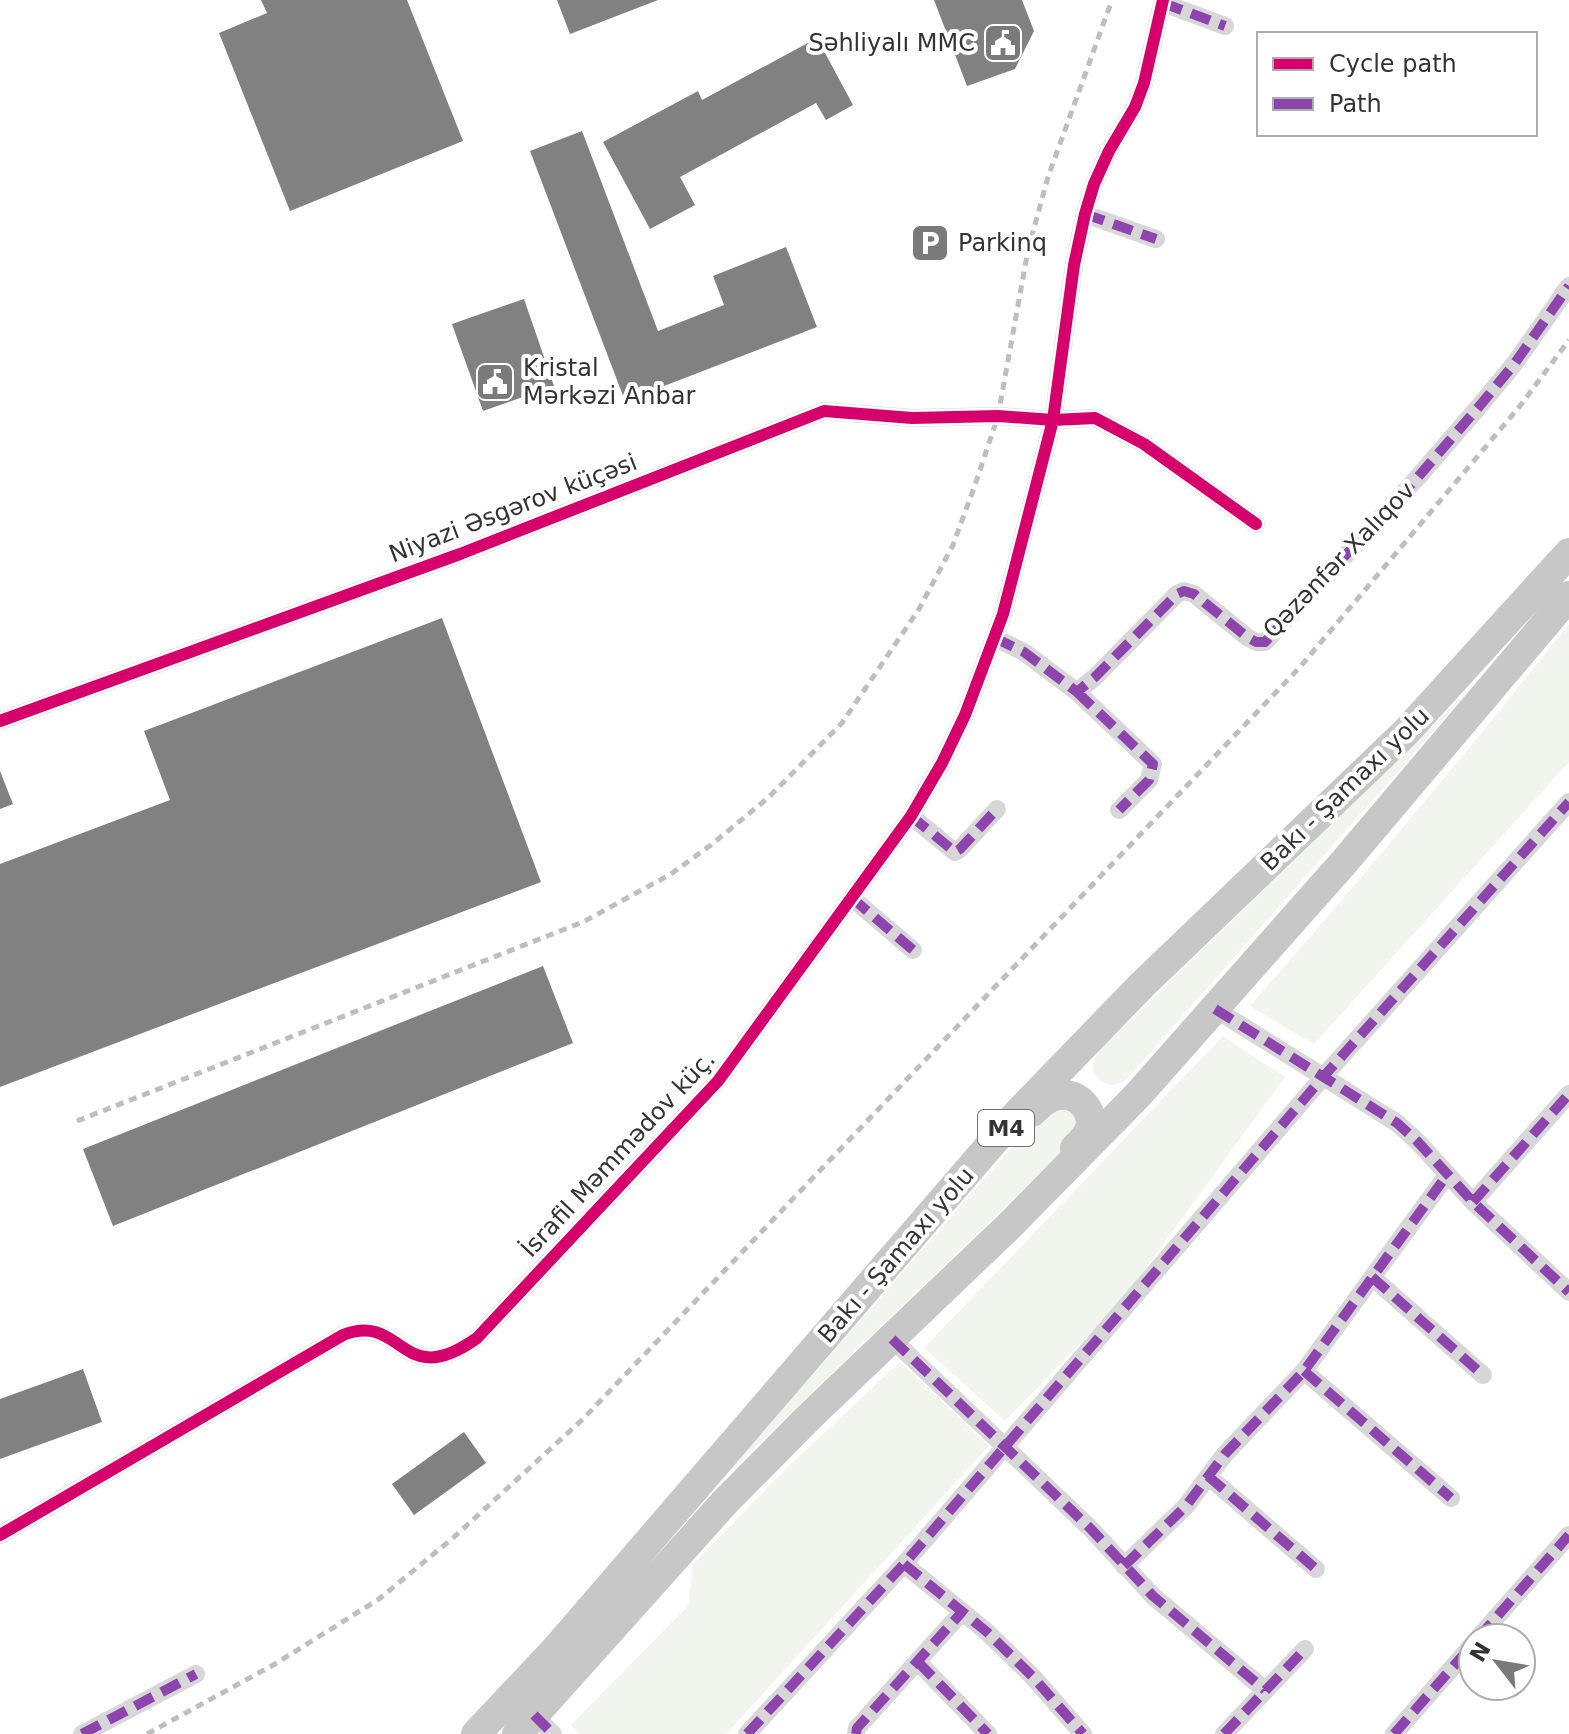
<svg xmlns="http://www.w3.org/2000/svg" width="1569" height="1734" font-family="'DejaVu Sans',sans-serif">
  <rect width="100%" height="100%" fill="#fff"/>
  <path fill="#f1f5ed" d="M1569,624V762L1314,1044L1250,1006C1360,881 1466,754 1569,624Z
    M1473,686L1135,1070C1131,1075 1126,1081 1120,1083C1109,1089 1092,1079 1093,1065C1094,1056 1101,1049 1107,1043Z
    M1223,1036L1285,1077L1124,1298L1005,1421L924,1348Z
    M1055,1105L1077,1115L1078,1129L1068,1146L719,1482L1041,1114Z
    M900,1362L989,1446L726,1734H579L571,1725L688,1606L693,1564L791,1464Z"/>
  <path fill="#818181" d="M261,0H407L463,141L290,211L219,33L267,13Z
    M557,0H658L570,34Z
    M934,0H1022L1034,31L1015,69L967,86Z
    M817,38L853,105L826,120L816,103L680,177L695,205L650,229L603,142L698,91L702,100Z
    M582,131L658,331L724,305L713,276L786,247L817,327L625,401L530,151Z
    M524,299L554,386L483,411L452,324Z
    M442,618L541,882L0,1087V864L170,800L144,731Z
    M0,771L13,804L0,809Z
    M543,966L573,1043L113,1226L83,1149Z
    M83,1369L102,1422L0,1459V1399Z
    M464,1432L486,1463L414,1515L392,1484Z"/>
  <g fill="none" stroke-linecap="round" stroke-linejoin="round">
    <path stroke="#d7d7d7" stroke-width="18" d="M1163,3L1225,26
      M1085,214L1156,239
      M995,638L1024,652L1077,692L1095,677L1177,594L1184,591L1194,594L1247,637L1256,642H1265L1418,477L1482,403L1515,363L1569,286
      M1077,692L1153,764L1149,780L1119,810
      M0,721L460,554L824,411L912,418L998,416L1053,420L1095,418L1144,444L1256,524
      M911,816L955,852L960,849L997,809
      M852,898L913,950
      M1215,1009L1397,1123L1417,1141L1473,1202L1569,1292
      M1473,1202L1569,1094
      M1372,1277L1483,1375
      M892,1339L1090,1528L1153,1596L1265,1690
      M1304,1371L1451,1498
      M1208,1476L1316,1569
      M0,1535L343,1335C404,1311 400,1393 477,1338L718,1081L911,816L942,763L965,715L1003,614L1053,420L1074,265L1085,214L1094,184L1109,151L1135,107L1144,83L1163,0
      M904,1564L987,1632L1033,1677L1083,1734
      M1124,1566L1186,1506L1225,1454L1304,1371L1447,1175
      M1478,1638L1569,1535
      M918,1662L988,1734
      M534,1715L553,1734
      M82,1734L196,1674
      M747,1734L904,1564L1324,1076L1569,802
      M856,1734L857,1728L962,1612
      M1224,1734L1305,1649
      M1394,1734L1473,1644"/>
    <path stroke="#c7c7c7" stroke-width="30" d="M1032,1112C1040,1104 1047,1097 1059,1095C1079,1092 1098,1114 1088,1133C1085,1139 1079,1144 1075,1148
      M476,1734L557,1648L1017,1114L1143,984L1405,733L1569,553
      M517,1734L724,1503L807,1419L1009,1226L1137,1096L1345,861L1569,596"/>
    <path stroke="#bebebe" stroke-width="5" stroke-dasharray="8 6" stroke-linecap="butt" d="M77,1121L583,922L671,874L711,845L769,797L842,723L919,609L953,545L975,485L998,416L1028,250L1048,177L1112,0
      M147,1734L275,1664L379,1599L453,1538L583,1419L1300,667L1520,406L1569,340"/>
    <path stroke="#8e44ad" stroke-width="10" stroke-dasharray="20 10" stroke-linecap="butt" d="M1163,3L1225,26
      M1085,214L1156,239
      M995,638L1024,652L1077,692L1095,677L1177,594L1184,591L1194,594L1247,637L1256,642H1265L1418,477L1482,403L1515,363L1569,286
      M1077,692L1153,764L1149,780L1119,810
      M911,816L955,852L960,849L997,809
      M852,898L913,950
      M1215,1009L1397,1123L1417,1141L1473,1202L1569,1292
      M1473,1202L1569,1094
      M1372,1277L1483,1375
      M892,1339L1090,1528L1153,1596L1265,1690
      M1304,1371L1451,1498
      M1208,1476L1316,1569
      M904,1564L987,1632L1033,1677L1083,1734
      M1124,1566L1186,1506L1225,1454L1304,1371L1447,1175
      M1478,1638L1569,1535
      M918,1662L988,1734
      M534,1715L553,1734
      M82,1734L196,1674
      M747,1734L904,1564L1324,1076L1569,802
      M856,1734L857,1728L962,1612
      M1224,1734L1305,1649
      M1394,1734L1473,1644"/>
    <defs>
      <path id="cycleway" d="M0,721L460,554L824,411L912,418L998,416L1053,420L1095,418L1144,444L1256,524
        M0,1535L343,1335C404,1311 400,1393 477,1338L718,1081L911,816L942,763L965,715L1003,614L1053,420L1074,265L1085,214L1094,184L1109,151L1135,107L1144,83L1163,0"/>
    </defs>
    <use href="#cycleway" stroke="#fff" stroke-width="17"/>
    <use href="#cycleway" stroke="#d6006c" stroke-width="12"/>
  </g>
  <defs>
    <symbol id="civic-square" viewBox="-11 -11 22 22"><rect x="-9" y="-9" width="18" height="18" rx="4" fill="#7a7a7a" stroke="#fff"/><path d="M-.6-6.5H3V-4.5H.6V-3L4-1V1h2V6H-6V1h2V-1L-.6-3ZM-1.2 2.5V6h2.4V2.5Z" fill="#fff"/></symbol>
    <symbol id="parking-square" viewBox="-11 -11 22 22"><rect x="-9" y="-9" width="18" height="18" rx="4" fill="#7a7a7a" stroke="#fff"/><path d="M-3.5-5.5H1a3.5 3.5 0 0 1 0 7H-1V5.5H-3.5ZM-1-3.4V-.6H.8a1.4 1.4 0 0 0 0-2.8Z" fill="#fff"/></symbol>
  </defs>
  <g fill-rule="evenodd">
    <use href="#civic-square" x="981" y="21" width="44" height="44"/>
    <use href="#parking-square" x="908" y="221" width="44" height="44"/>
    <use href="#civic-square" x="473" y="360" width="44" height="44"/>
  </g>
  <g text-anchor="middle" stroke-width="8" stroke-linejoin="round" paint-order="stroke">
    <rect fill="#fff" stroke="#707070" stroke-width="2" x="978" y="1110" width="56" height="36" rx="6"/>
    <g font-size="22" font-weight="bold" fill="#333">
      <text x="1006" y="1136">M4</text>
    </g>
    <g font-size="24" fill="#333" stroke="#fff" text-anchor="start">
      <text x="975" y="51" text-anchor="end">Səhliyalı MMC</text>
      <text x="958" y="251">Parkinq</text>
      <text x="523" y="376">Kristal<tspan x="523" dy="28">Mərkəzi Anbar</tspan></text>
    </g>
    <g font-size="24" fill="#333" stroke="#fff">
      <text transform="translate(513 508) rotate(-21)" y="8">Niyazi Əsgərov küçəsi</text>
      <text transform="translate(1339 560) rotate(-46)" y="8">Qəzənfər Xalıqov</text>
      <text transform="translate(1345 789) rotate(-44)" y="8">Bakı - Şamaxı yolu</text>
      <text transform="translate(618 1154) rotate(-47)" y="8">İsrafil Məmmədov küç.</text>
      <text transform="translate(896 1255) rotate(-49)" y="8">Bakı - Şamaxı yolu</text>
    </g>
  </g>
  <rect x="1257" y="32" width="280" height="104" fill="#ffffff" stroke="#adadad" stroke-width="2"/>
  <rect x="1273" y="58" width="40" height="12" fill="#d6006c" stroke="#adadad" stroke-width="2"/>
  <text x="1329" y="72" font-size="24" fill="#333333">Cycle path</text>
  <rect x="1273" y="98" width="40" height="12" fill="#8e44ad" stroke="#adadad" stroke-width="2"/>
  <text x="1329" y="112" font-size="24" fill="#333333">Path</text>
  <g transform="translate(1497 1662) rotate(301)"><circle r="38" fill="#ffffff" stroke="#adadad" stroke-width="2"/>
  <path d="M0-6L14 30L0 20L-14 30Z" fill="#7a7a7a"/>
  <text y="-12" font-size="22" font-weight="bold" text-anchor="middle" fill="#333333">N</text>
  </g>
</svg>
